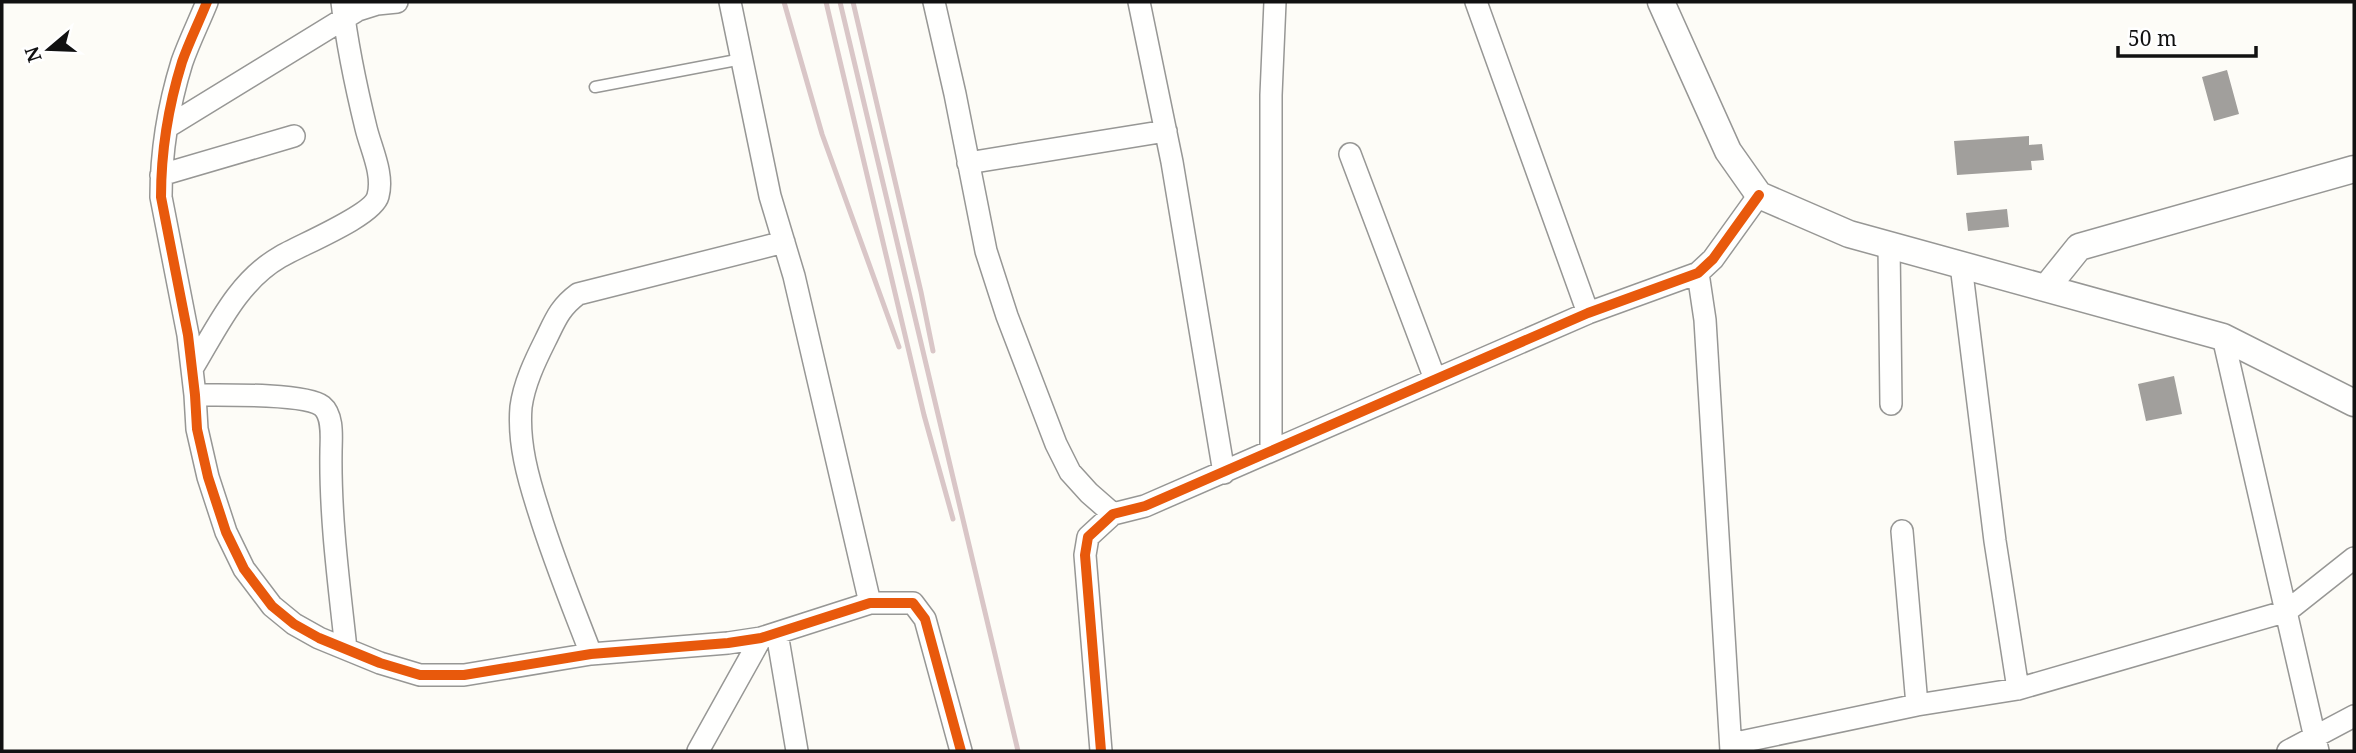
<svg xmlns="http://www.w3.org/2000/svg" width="2356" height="753" font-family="'Noto Serif',serif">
  <rect width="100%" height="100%" fill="#fdfcf7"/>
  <path fill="#a19f9c" d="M2227,70L2239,114L2214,121L2202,77Z
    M2029,136V145L2042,144L2044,160L2031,161L2032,170L1957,175L1954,141Z
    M2007,209L2009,227L1968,231L1966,213Z
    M2174,376L2182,414L2146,421L2138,384Z"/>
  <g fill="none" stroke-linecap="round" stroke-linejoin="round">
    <defs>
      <path id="service" d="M595,87L742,59"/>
      <path id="minor" d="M207,2C199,22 189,42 182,62C169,104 161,152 161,197L188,335L195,395L197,429L208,477L226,532L244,569L272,606L294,624L319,638L380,663L420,675H464L591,654L728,643L761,638L870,603H913L925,619L961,751
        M730,2L770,196L794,276L870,603
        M934,2L955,94L986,251L1007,316L1056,444L1070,472L1089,493L1113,514
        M1139,2L1172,162L1224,473
        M1476,2L1588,313
        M169,126L358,10L377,4L397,2
        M1350,154L1435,379
        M968,163L1166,131
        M161,175L294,136
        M1889,245L1891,404
        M1961,265L1995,541L2018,689
        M1698,273L1705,320L1731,751
        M2223,337L2318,751
        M192,369C217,328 237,282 280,257C300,245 373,216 378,196C384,174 371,149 366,128C356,87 347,44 342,2
        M195,395C220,395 305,393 322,406C334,416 331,439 331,452C330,518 339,584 346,649
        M1271,450V95L1275,2
        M1902,531L1917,705
        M777,633L797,751
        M591,654C573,607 554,561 539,512C528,478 518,443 521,407C524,384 535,361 545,341C555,321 559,308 578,294L784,242
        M1731,744L1917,705L2018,689L2287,611L2354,558
        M698,751L761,638
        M1101,751L1085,555L1088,537L1113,514L1145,506L1588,313L1698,273L1713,259L1759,195
        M2288,751L2354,716"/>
      <path id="tertiary" d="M1661,2L1728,151L1759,195L1849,234L2223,337L2354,403
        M2046,288L2079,247L2354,169"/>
    </defs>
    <use href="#service" stroke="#979795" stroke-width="13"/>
    <use href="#minor" stroke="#979795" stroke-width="24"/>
    <use href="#tertiary" stroke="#979795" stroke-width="29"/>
    <use href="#service" stroke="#fffffe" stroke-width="10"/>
    <use href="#minor" stroke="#fffffe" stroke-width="21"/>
    <use href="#tertiary" stroke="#fffffe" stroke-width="26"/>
    <path stroke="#d9c6c7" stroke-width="5" d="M784,2L822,134L899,347
      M826,2L924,415L953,519
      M840,2L1018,751
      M853,2L921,292L933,351"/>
    <defs>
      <path id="cycleway" d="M207,2C199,22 189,42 182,62C169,104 161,152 161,197L188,335L195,395L197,429L208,477L226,532L244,569L272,606L294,624L319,638L380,663L420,675H464L591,654L728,643L761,638L870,603H913L925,619L961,751
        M1101,751L1085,555L1088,537L1113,514L1145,506L1588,313L1698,273L1713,259L1759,195"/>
    </defs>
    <use href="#cycleway" stroke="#fff" stroke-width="15"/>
    <use href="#cycleway" stroke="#e8590c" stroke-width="10"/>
  </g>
  <rect width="2356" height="753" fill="none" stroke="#111111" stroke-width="7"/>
  <g transform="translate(49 49) rotate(251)" stroke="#ffffff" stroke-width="5" paint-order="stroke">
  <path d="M0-5L12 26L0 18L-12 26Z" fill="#111111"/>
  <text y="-10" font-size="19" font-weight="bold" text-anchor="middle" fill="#111111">N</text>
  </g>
  <path d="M2118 46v10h138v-10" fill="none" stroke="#111111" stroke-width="3.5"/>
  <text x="2128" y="46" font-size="21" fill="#111111" stroke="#ffffff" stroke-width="5" paint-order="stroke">50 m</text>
</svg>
